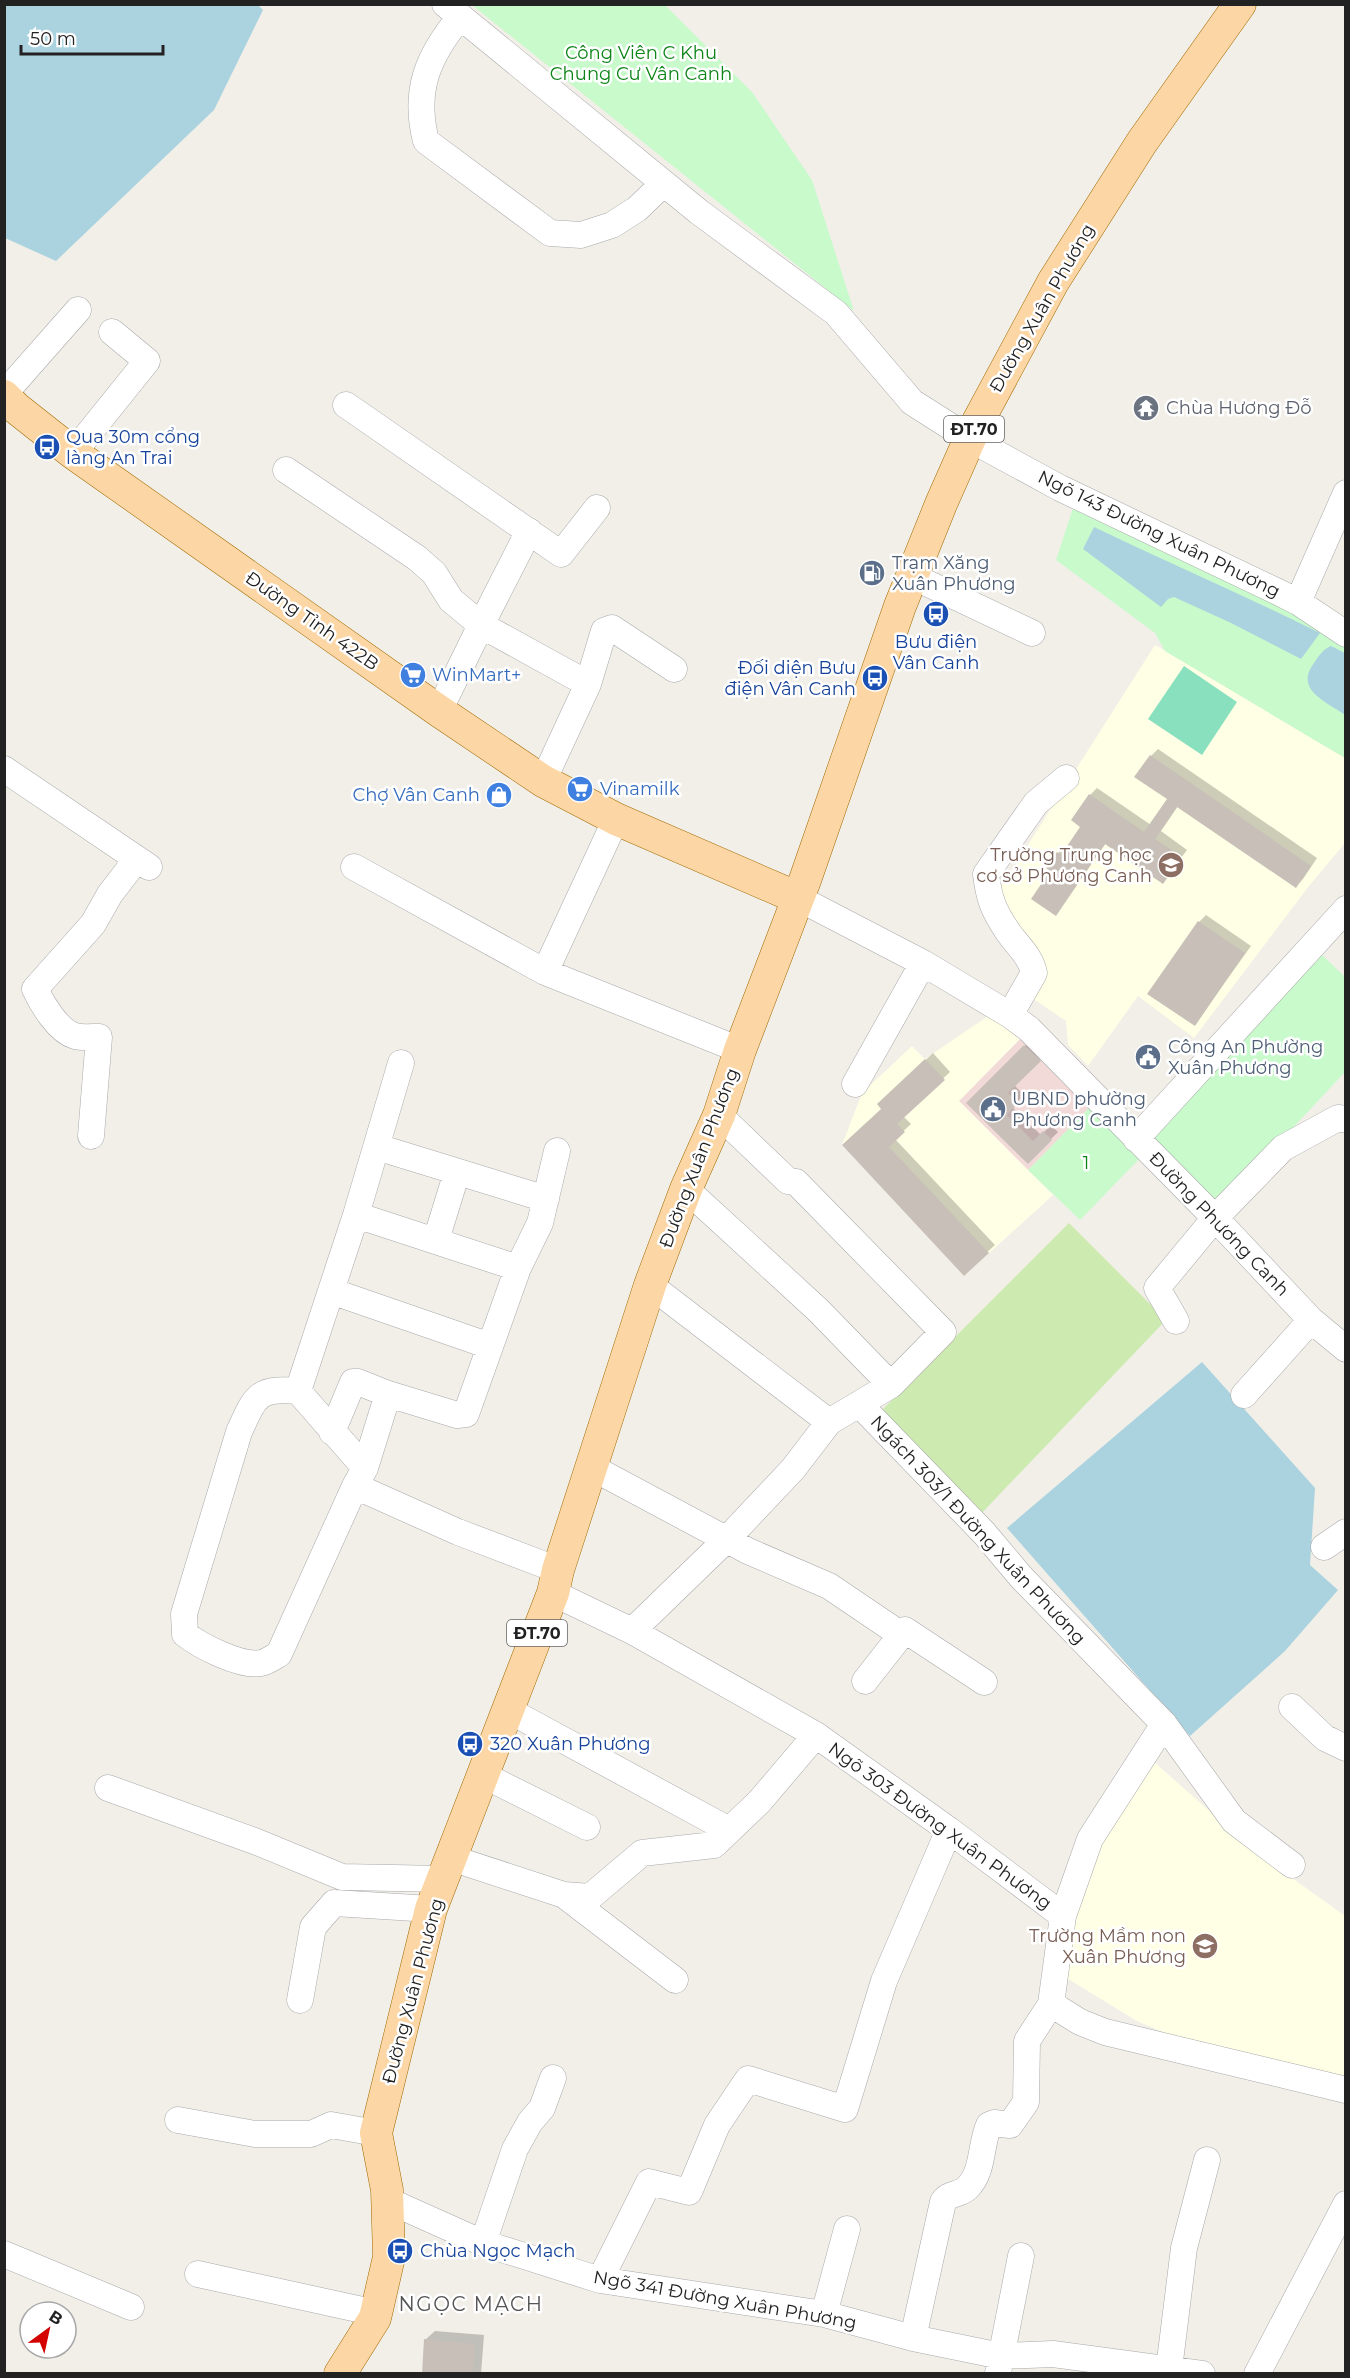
<svg xmlns="http://www.w3.org/2000/svg" width="1350" height="2378" font-family="Montserrat,sans-serif">
  <rect width="100%" height="100%" fill="#f2efe9"/>
  <path fill="#f2dad9" d="M1020,1039L1091,1106L1028,1170L959,1101Z"/>
  <path fill="#ffffe5" d="M1155,645L1345,758V843L1309,886L1194,1038L1138,996L1088,1066L1068,1045L1066,1021L1023,992L1041,963L996,895Z
    M991,1014L1020,1039L959,1101L1053,1195L964,1276L842,1145L862,1093L912,1046L925,1059Z
    M1153,1761L1257,1853L1345,1916V2086L1208,2051L1137,2021L1060,1974L1069,1918L1097,1846Z"/>
  <path fill="#cdebb0" d="M1069,1223L1166,1320L978,1517L879,1413Z"/>
  <path fill="#c8facc" d="M472,5H665L752,92L812,180L854,311Z
    M1075,502L1345,638V758L1165,651L1155,633L1056,560Z
    M1318,951L1345,977V1072L1216,1210L1141,1139Z
    M1091,1106L1143,1155L1080,1220L1028,1170Z"/>
  <path fill="#88e0be" d="M1184,666L1237,702L1202,755L1148,719Z"/>
  <path fill="#aad3df" d="M257,4L263,10L214,110L56,261L5,238V5Z
    M1094,527C1169,563 1246,596 1320,633L1301,659L1229,622L1174,597L1168,599L1161,607L1083,549Z
    M1331,646L1345,653V715C1326,701 1294,690 1314,663C1319,656 1323,649 1331,646Z
    M1202,1362L1315,1488L1310,1565L1338,1590L1285,1651L1190,1736L1007,1528Z"/>
  <path fill="#0003" d="M1158,749L1317,858L1303,879L1296,886L1178,806L1161,831L1187,850L1163,882L1106,843L1056,914L1052,870L1058,853L1065,846L1068,848L1083,826L1090,795L1097,788L1151,825L1169,799L1151,756Z
    M1206,915L1251,946L1195,1024L1199,922Z
    M1032,1039L1046,1053L1014,1085L1024,1095L1012,1107L1041,1135L1051,1125L1058,1132L1028,1162L968,1103Z
    M933,1053L950,1072L903,1116L911,1124L895,1139L995,1245L964,1273L844,1145L883,1108L879,1104Z
    M435,2331L484,2335L481,2374H423L425,2340Z"/>
  <path fill="#c7bfb8" d="M1150,755L1311,866L1296,888L1177,807L1155,839L1182,857L1163,884L1105,844L1056,916L1031,899L1050,871L1046,868L1057,852L1061,855L1080,827L1071,820L1089,794L1144,832L1167,799L1134,777Z
    M1198,921L1245,953L1195,1026L1147,994Z
    M1024,1045L1041,1061L1008,1093L1018,1103L1007,1115L1033,1141L1043,1131L1052,1140L1028,1164L966,1103Z
    M925,1059L945,1080L897,1124L905,1132L889,1147L989,1253L964,1276L842,1145L881,1109L877,1104Z
    M424,2339L475,2344L473,2374H422Z"/>
  <g fill="none" stroke-linecap="round" stroke-linejoin="round">
    <defs>
      <path id="minor" d="M445,4L699,212L836,313L912,402L970,439L1060,488L1278,592L1298,602L1346,634
        M460,17C428,56 413,90 426,141L550,233L581,235L612,225L637,209L663,184
        M4,394L78,310
        M346,405L561,554L597,508
        M73,453L147,361L112,332
        M286,470L417,558L434,573L451,600L481,625L439,711
        M529,531L481,625L588,684L543,781
        M912,576L1032,633
        M1298,602L1346,493
        M588,684L604,631L612,628L674,669
        M4,769L149,867
        M354,867L545,972L740,1050
        M798,898L923,963L1010,1015L1029,1029L1215,1218L1311,1320L1346,1349
        M545,972L616,819
        M1010,1015L1034,973C1031,957 1018,946 1008,932C994,911 989,900 986,874L1036,803L1066,778
        M855,1084L923,963
        M91,1136L99,1037C92,1037 82,1038 75,1036C58,1031 42,1004 35,989L93,924L110,894L137,859
        M1136,1139L1346,909
        M377,1147L546,1199
        M686,1189L818,1310L891,1385
        M356,1215L518,1268
        M436,1240L457,1172
        M650,1285L829,1422
        M331,1291L490,1346
        M1176,1321L1157,1288L1215,1218L1283,1148L1338,1118L1346,1119
        M298,1391L356,1215L401,1063
        M1244,1395L1311,1320
        M859,1404L984,1533L1021,1577L1164,1724L1234,1821L1292,1865
        M332,1432L353,1382H358L388,1394L457,1415L466,1414L518,1268L540,1223L557,1151
        M591,1467L748,1551L829,1586L900,1634
        M365,1468L298,1391C257,1387 255,1397 239,1432L184,1614L185,1634C200,1646 241,1667 261,1663C267,1662 274,1657 279,1654L355,1486L365,1468L388,1394
        M355,1486L458,1532L558,1570
        M1324,1547L1346,1532
        M553,1593L632,1631L816,1735L949,1830L1063,1916
        M632,1631L727,1539L793,1469L829,1422L891,1385L943,1332L796,1182L788,1181L719,1115
        M865,1681L905,1630L984,1682
        M1292,1707L1325,1738L1346,1748
        M508,1710L729,1830
        M483,1775L587,1827
        M108,1788L257,1842L342,1877L444,1879
        M451,1858L564,1895L590,1897L642,1853L714,1845L759,1802L816,1735
        M564,1895L675,1980
        M300,2000L313,1927L334,1903L431,1909
        M1051,2004L1080,2022L1105,2032L1346,2090
        M178,2120L255,2134H311L331,2125L376,2133
        M387,2200L483,2243L600,2280L824,2314L913,2338L1001,2356L1053,2354L1202,2374
        M483,2243L515,2149L530,2122L542,2108L553,2078
        M4,2254L131,2307
        M198,2274L376,2313
        M600,2280L649,2182L689,2192L717,2125L748,2079L845,2109L884,1981L949,1830
        M824,2314L847,2229
        M913,2338L943,2202C948,2193 960,2195 967,2188C984,2172 980,2145 989,2125L994,2123L1010,2125L1026,2102L1027,2041L1051,2004L1063,1916L1090,1839L1164,1724
        M1169,2369L1184,2248L1207,2160
        M998,2373L1021,2256
        M1257,2374L1346,2204"/>
      <path id="major" d="M4,396L16,408L73,453L439,711L543,781L616,819L798,898
        M340,2374L375,2318L389,2257L387,2190L376,2133L431,1909L553,1593L558,1570L650,1285L686,1189L719,1115L740,1050L805,880L900,606L941,504L975,427L1053,282L1142,142L1240,4"/>
    </defs>
    <use href="#minor" stroke="#a9a9a9" stroke-width="27"/>
    <use href="#major" stroke="#a06b00" stroke-width="33"/>
    <use href="#minor" stroke="#fff" stroke-width="26"/>
    <use href="#major" stroke="#fcd6a4" stroke-width="32"/>
  </g>
  <defs>
    <symbol id="temple-disc" viewBox="-11 -11 22 22"><circle r="9.5" fill="#6b7280" stroke="#fff"/><path d="M0-6L5-2H3V0L6.5 2.5H4V6H1.5V3h-3V6H-4V2.5H-6.5L-3 0V-2H-5Z" fill="#fff"/></symbol>
    <symbol id="bus-disc" viewBox="-11 -11 22 22"><circle r="9.5" fill="#1a4fb4" stroke="#fff"/><path d="M-5-6H5V4H4V6H2V4H-2V6H-4V4H-5ZM-3.5-4V0h7V-4ZM-3.5 1.2v1.5H-2V1.2ZM2 1.2v1.5H3.5V1.2Z" fill="#fff"/></symbol>
    <symbol id="fuel-disc" viewBox="-11 -11 22 22"><circle r="9.5" fill="#5c6f8a" stroke="#fff"/><path d="M-5.5-6h7V0h2V4h1.3V-2.5L3-4.5l.8-.8L6-3V5H2.5V1h-1V6h-7ZM-4.2-4.7v3.2H.2V-4.7Z" fill="#fff"/></symbol>
    <symbol id="supermarket-disc" viewBox="-11 -11 22 22"><circle r="9.5" fill="#3f7fe0" stroke="#fff"/><path d="M-6-5.5h2.5l.6 2H6L4.5 2H-2.5L-4.4-4H-6ZM-1.5 3.2a1.3 1.3 0 1 0 .1 0ZM3 3.2a1.3 1.3 0 1 0 .1 0Z" fill="#fff"/></symbol>
    <symbol id="shop-disc" viewBox="-11 -11 22 22"><circle r="9.5" fill="#3f7fe0" stroke="#fff"/><path d="M-5-2.5h2.3a2.7 3.5 0 0 1 5.4 0H5L5.5 6h-11ZM-1.5-2.5h3a1.5 2.3 0 0 0-3 0Z" fill="#fff"/></symbol>
    <symbol id="school-disc" viewBox="-11 -11 22 22"><circle r="9.5" fill="#8d6e63" stroke="#fff"/><path d="M0-5L7-2L0 1L-7-2ZM-4 1L0 2.5L4 1V4Q0 6-4 4Z" fill="#fff"/></symbol>
    <symbol id="civic-disc" viewBox="-11 -11 22 22"><circle r="9.5" fill="#5c6f8a" stroke="#fff"/><path d="M-.6-6.5H3V-4.5H.6V-3L4-1V1h2V6H-6V1h2V-1L-.6-3ZM-1.2 2.5V6h2.4V2.5Z" fill="#fff"/></symbol>
  </defs>
  <g fill-rule="evenodd">
    <use href="#temple-disc" x="1131" y="393" width="30" height="30"/>
    <use href="#bus-disc" x="32" y="432" width="30" height="30"/>
    <use href="#fuel-disc" x="857" y="558" width="30" height="30"/>
    <use href="#bus-disc" x="921" y="599" width="30" height="30"/>
    <use href="#supermarket-disc" x="398" y="660" width="30" height="30"/>
    <use href="#bus-disc" x="860" y="663" width="30" height="30"/>
    <use href="#supermarket-disc" x="565" y="774" width="30" height="30"/>
    <use href="#shop-disc" x="484" y="780" width="30" height="30"/>
    <use href="#school-disc" x="1156" y="850" width="30" height="30"/>
    <use href="#civic-disc" x="1133" y="1042" width="30" height="30"/>
    <use href="#civic-disc" x="978" y="1094" width="30" height="30"/>
    <use href="#bus-disc" x="455" y="1729" width="30" height="30"/>
    <use href="#school-disc" x="1190" y="1931" width="30" height="30"/>
    <use href="#bus-disc" x="385" y="2236" width="30" height="30"/>
  </g>
  <g text-anchor="middle" stroke-width="5" stroke-linejoin="round" paint-order="stroke">
    <g fill="#fff" stroke="#646464" stroke-width="1.5">
      <rect x="944" y="416" width="60" height="26" rx="4.5"/>
      <rect x="507" y="1620" width="60" height="26" rx="4.5"/>
    </g>
    <g font-size="16" font-weight="bold" fill="#222">
      <text x="974" y="435">ĐT.70</text>
      <text x="537" y="1639">ĐT.70</text>
    </g>
    <g font-size="18" fill="#0c8416" stroke="#fff">
      <text x="641" y="59">Công Viên C Khu<tspan x="641" dy="21">Chung Cư Vân Canh</tspan></text>
      <text x="1086" y="1169">1</text>
    </g>
    <g font-size="18" fill="#222" stroke="#fff">
      <text transform="translate(1042 308) rotate(-60)" y="6">Đường Xuân Phương</text>
      <text transform="translate(1159 534) rotate(26)" y="6">Ngõ 143 Đường Xuân Phương</text>
      <text transform="translate(312 621) rotate(35)" y="6">Đường Tỉnh 422B</text>
      <text transform="translate(699 1158) rotate(-69)" y="6">Đường Xuân Phương</text>
      <text transform="translate(1219 1224) rotate(46)" y="6">Đường Phương Canh</text>
      <text transform="translate(978 1530) rotate(47)" y="6">Ngách 303/1 Đường Xuân Phương</text>
      <text transform="translate(940 1826) rotate(36)" y="6">Ngõ 303 Đường Xuân Phương</text>
      <text transform="translate(413 1991) rotate(-75)" y="6">Đường Xuân Phương</text>
      <text transform="translate(725 2300) rotate(10)" y="6">Ngõ 341 Đường Xuân Phương</text>
    </g>
    <g font-size="18" fill="#5b616d" stroke="#fff" text-anchor="start">
      <text x="1166" y="414">Chùa Hương Đỗ</text>
    </g>
    <g font-size="18" fill="#164399" stroke="#fff" text-anchor="start">
      <text x="66" y="443">Qua 30m cổng<tspan x="66" dy="21">làng An Trai</tspan></text>
      <text x="936" y="648" text-anchor="middle">Bưu điện<tspan x="936" dy="21">Vân Canh</tspan></text>
      <text x="856" y="674" text-anchor="end">Đối diện Bưu<tspan x="856" dy="21">điện Vân Canh</tspan></text>
      <text x="490" y="1750">320 Xuân Phương</text>
      <text x="420" y="2257">Chùa Ngọc Mạch</text>
    </g>
    <g font-size="18" fill="#4e5e75" stroke="#fff" text-anchor="start">
      <text x="892" y="569">Trạm Xăng<tspan x="892" dy="21">Xuân Phương</tspan></text>
      <text x="1168" y="1053">Công An Phường<tspan x="1168" dy="21">Xuân Phương</tspan></text>
      <text x="1012" y="1105">UBND phường<tspan x="1012" dy="21">Phương Canh</tspan></text>
    </g>
    <g font-size="18" fill="#366cbe" stroke="#fff" text-anchor="start">
      <text x="432" y="681">WinMart+</text>
      <text x="600" y="795">Vinamilk</text>
      <text x="480" y="801" text-anchor="end">Chợ Vân Canh</text>
    </g>
    <g font-size="18" fill="#785e54" stroke="#fff" text-anchor="end">
      <text x="1152" y="861">Trường Trung học<tspan x="1152" dy="21">cơ sở Phương Canh</tspan></text>
      <text x="1186" y="1942">Trường Mầm non<tspan x="1186" dy="21">Xuân Phương</tspan></text>
    </g>
    <g font-size="20" letter-spacing="1.5" fill="#555" stroke="#fff">
      <text x="471" y="2311">NGỌC MẠCH</text>
    </g>
  </g>
  <rect width="1350" height="2378" fill="none" stroke="#222222" stroke-width="12"/>
  <g transform="translate(48 2330) rotate(33)"><circle r="28" fill="#ffffff" stroke="#a7a7a7" stroke-width="1.5"/>
  <path d="M0-4.5L10 22L0 15L-10 22Z" fill="#d40000"/>
  <text y="-9" font-size="16" font-weight="bold" text-anchor="middle" fill="#222222">B</text>
  </g>
  <path d="M21 45v9h142v-9" fill="none" stroke="#222222" stroke-width="3"/>
  <text x="30" y="45" font-size="18" fill="#222222" stroke="#ffffff" stroke-width="4.5" paint-order="stroke">50 m</text>
</svg>
